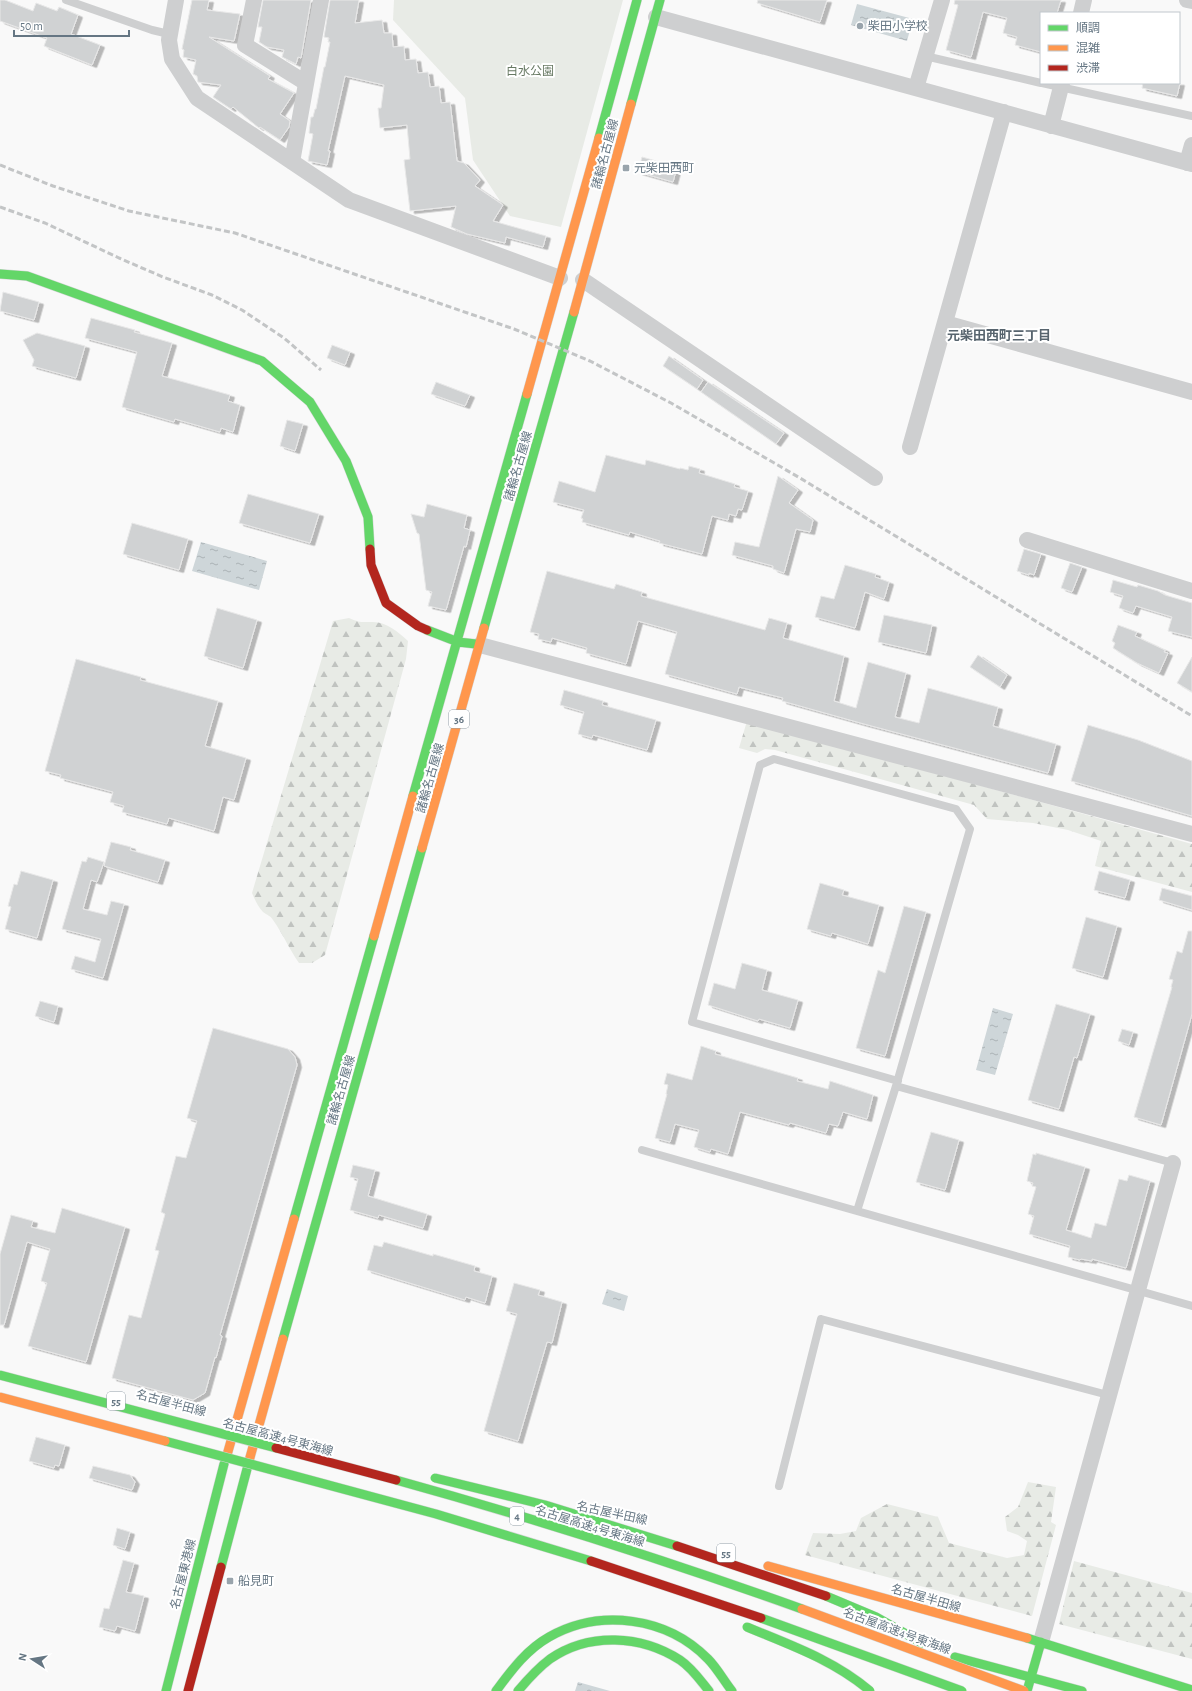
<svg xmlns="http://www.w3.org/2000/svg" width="1192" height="1691" font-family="'Alegreya Sans','Noto Sans JP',sans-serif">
  <defs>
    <pattern id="forest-firs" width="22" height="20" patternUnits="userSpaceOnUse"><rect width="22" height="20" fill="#e8ebe6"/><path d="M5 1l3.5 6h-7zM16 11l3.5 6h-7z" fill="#c0c3c0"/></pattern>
    <pattern id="water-ripples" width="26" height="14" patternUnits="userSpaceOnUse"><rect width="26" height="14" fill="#ced6d9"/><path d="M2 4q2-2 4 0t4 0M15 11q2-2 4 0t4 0" fill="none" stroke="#abb2b5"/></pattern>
    <filter id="shadow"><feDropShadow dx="4.5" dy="2.5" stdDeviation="0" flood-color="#0004"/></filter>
  </defs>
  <rect width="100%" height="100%" fill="#f9f9f9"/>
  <path fill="#e8ebe6" d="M394,0H623L561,227L510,216L473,160L465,98L393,20Z"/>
  <path fill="url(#forest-firs)" d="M349,618C361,623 360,622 373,622C387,622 398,632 408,641L406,659L325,955L312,963H299C289,949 283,934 273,920C271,916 267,915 263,912C258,907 255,900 252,893L333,621Z
    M747,721L1192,844V892L1095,866L1101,841L1068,830L1033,823L987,819L974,805L775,750L765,749L757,753L739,748Z
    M1028,1482L1056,1487L1051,1522L1056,1525L1032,1616L805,1555L813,1533L840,1534L856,1531L861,1518L887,1504L938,1517L949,1543L1007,1558L1024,1555L1027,1541L1018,1535L1007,1531L1005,1517L1018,1507Z
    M1074,1561L1192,1593V1659L1059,1624Z"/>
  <path fill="url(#water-ripples)" d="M857,4L913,19L907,41L851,25Z
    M201,542L267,561L259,590L192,571Z
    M993,1008L1013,1014L995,1075L976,1070Z
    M607,1289L628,1296L624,1311L602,1304Z
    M578,1682L610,1691H575Z"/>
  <path fill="#d0d2d3" stroke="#e8e8e8" filter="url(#shadow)" d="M0,0H5L33,11L36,3L57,11L59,7L78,15L71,34L100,45L92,65L44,46L47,38L0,21Z
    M192,0H209L207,10L240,14L234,41L209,37L270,76L268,79L294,93L280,114L290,121L289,127L280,140L260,127L259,128L233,107L231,109L213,97L221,85L198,82L197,76L193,74L196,60L183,57L184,50L182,49Z
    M263,0H311L301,58L298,57L296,64L282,57L284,50L267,47L259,42L262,27H258Z
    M330,0H359L355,23L382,20L384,33H392L393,47L404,46L405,60L416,59L418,73L428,72L430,87L439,86L441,103L450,102L457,161L464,163L480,180L475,186L503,205L493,221L546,236L543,247L506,237L505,243L467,234L451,227L456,206L410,211L404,160L410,159L407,125L380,128L378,108H381L384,85L345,76L328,151H330L327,165L308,161L313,134L309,133L311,117H313L315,109H316L324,67H325L330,42H328L329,38L324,37Z
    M758,0H827L820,22L757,3Z
    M955,0H1061L1057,13H1041V52L1015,45L1017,37L1003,33L1007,18L983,12L971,57L946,50L958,5L954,4Z
    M1143,83H1180L1177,96L1142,88Z
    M642,157L677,167L673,182L638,172Z
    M3,292L39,302L34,320L0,311Z
    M91,318L135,330L134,332L172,343L162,376L230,395L228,401L240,405L233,432L221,428L220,432L175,419L174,422L122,407L137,352L85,338Z
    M37,333L85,346L76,378L32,366L34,360L23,340Z
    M332,345L350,352L345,365L327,358Z
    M669,356L703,380L697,389L663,366Z
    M436,382L470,395L465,406L431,394Z
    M708,382L784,433L776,444L701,392Z
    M287,420L303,424L295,451L280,446Z
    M606,455L645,465L646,460L680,469V468L688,470L689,466L700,469L699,473L735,484L734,487L748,491L742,510L738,509L736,516L729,514L728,520L712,516L702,554L659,543L660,541L630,532L629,535L582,522L583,519L581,518L584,510L553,502L559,481L595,492Z
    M778,476L798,490L789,503L813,520L810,532L796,529L784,573L773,569V566L732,555L735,542L759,547Z
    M248,494L319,514L310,543L239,523Z
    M427,504L467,515L464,528L470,530L466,547L464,546L446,610L428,606L432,592L426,590L419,534L417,533L411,514L424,517Z
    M132,523L188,539L179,570L123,554Z
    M1024,549L1041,554L1034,575L1029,573V575L1017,571Z
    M1070,563L1082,567L1072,592L1061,588Z
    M845,565L876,574L875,577L889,582L884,599L865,592L855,628L815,617L821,596L834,599Z
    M547,571L614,589L616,584L642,592L641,596L765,630L769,618L787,623L783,638L844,656L834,701L856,708L868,662L906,673L895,717L919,723L928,688L998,707L993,726L1056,744L1048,773L864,724L782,701L783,698L739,687L737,694L665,674L677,632L638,621L626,664L586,653L587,648L552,638L551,642L538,639L539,634L530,632Z
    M1113,580L1137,587L1138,585L1158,591L1165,595L1192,603V637L1168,631L1172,617L1136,606L1133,613L1119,608L1123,596L1110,592Z
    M217,608L257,620L243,668L204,656Z
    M884,615L932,625L926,653L878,642Z
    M1118,625L1137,632L1135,636L1165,650L1164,652L1168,653L1159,673L1137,663L1113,648L1115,643L1112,641Z
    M978,655L1007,675L1000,687L970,667Z
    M1192,657V692L1177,683Z
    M76,659L141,677L140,680L218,701L205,746L246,758L234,800L223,797L214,831L169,818L167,824L122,812L124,806L110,802L113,792L60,778L61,775L45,771Z
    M564,690L603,701L602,705L656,720L647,750L593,735L592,738L578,734L584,712L560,705Z
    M1088,725L1138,740L1192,761V816L1071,781Z
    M111,842L131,847L130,850L165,860L158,882L104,866Z
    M88,857L104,862L97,882L91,880L83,909L107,915L111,901L124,904L103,978L71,969L75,956L95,962L101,939L62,929L82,861L86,862Z
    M21,871L53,880L37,938L5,929L11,907L8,906L14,884L17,885Z
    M1099,871L1130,880L1125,898L1094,890Z
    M820,883L844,890L842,895L879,905L868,944L832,933L831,936L807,929Z
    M1162,888L1192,896V910L1159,900Z
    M904,906L926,912L885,1056L856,1048L878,970L885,973Z
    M1086,917L1117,926L1103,977L1072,968Z
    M1188,931H1192V1014L1161,1125L1134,1117L1172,987H1171L1173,980L1169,979L1177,951L1182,953Z
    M742,963L767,970L762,990L798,1000L790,1028L759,1019L758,1021L708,1005L714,983L735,989Z
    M40,1001L58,1006L54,1022L35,1016Z
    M1056,1004L1090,1014L1077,1058L1074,1057L1059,1109L1028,1100Z
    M213,1028L288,1049L295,1057L297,1065L220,1335L222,1336L216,1358L215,1357L205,1393L193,1400L112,1378L129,1315L141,1318L159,1251L155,1250L165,1214L161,1212L176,1156L186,1158L197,1121L187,1118Z
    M1122,1029L1133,1032L1129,1045L1118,1041Z
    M701,1046L716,1051L715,1054L798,1078L797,1081L828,1089L830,1081L873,1095L867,1119L843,1112L838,1126L829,1124L826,1133L790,1123L789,1125L740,1112L728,1154L711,1149L710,1152L694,1147L699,1130L675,1124L670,1142L655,1138L667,1094H666L668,1085L664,1084L667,1073L692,1080Z
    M931,1132L959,1140L945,1190L916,1182Z
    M1036,1153L1085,1167L1066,1230L1091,1238L1095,1223L1106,1226L1119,1179L1127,1181L1129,1175L1150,1181L1126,1268L1092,1259V1261L1081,1259L1080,1260L1068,1257L1070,1246L1029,1234L1034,1216L1028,1214L1036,1187L1032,1186L1033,1183L1027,1181L1033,1154L1036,1155Z
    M353,1165L375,1170L368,1196L427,1214L423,1228L379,1215L378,1218L350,1210L358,1179L350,1177Z
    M62,1208L125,1227L86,1362L28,1346L47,1283L41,1281L50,1249L27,1242L4,1325H0V1254L11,1215L33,1221L31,1227L55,1233Z
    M384,1242L433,1256V1254L475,1266L474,1271L492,1276L485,1303L466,1297L465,1300L367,1270L374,1245L382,1247Z
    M514,1283L540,1290L538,1295L562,1302L552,1343L547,1342L518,1441L484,1431L517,1314L506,1311Z
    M36,1437L65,1445L59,1466L55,1465L54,1468L29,1461Z
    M93,1466L130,1475L135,1482L132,1490L89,1478Z
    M117,1528L130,1532L125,1549L113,1545Z
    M123,1560L134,1563L126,1592L144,1596L135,1631L117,1626L115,1631L99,1627L104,1608L109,1609Z"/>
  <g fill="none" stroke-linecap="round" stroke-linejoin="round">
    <defs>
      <path id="fast" d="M631,104L660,0
        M599,138L637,0
        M0,274L27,276L262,361L310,402L346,461L368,517L370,549
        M484,628L574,312
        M427,630L458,642L476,644
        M413,796L527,394
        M294,1219L374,936
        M283,1339L422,848
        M221,1567L247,1469
        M1027,1638L1192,1690
        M955,1657L1082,1691
        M166,1691L224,1464
        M496,1691C511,1671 526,1650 549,1637C600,1608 667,1617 708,1659C717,1668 724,1681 732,1691
        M518,1691C528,1679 538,1668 550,1659C589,1632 641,1635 680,1660C692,1668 700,1680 709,1691
        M1027,1691L1041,1642"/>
      <path id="slow" d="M574,312L631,104
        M527,394L599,138
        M422,848L484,628
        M374,936L413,796
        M227,1455L294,1219
        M249,1461L283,1339
        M768,1566L1027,1638"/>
      <path id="jam" d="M370,549L371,565L386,603L418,626L427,630
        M188,1691L221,1567"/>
    </defs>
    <use href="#fast" stroke="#d5d6d7" stroke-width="10"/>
    <use href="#slow" stroke="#d5d6d7" stroke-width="10"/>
    <use href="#jam" stroke="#d5d6d7" stroke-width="10"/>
    <path stroke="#cecfd0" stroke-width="8" d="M66,0L152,30L169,34
      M925,56L1041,83
      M1042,83L1192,116
      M896,1086L1173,1163
      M642,1150L1192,1306
      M857,1211L896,1086L970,829L956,809L774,759L760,765L692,1022L898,1081
      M779,1486L821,1319L1108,1395"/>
    <path stroke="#cecfd0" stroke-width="16" d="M176,0L169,40L172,59L197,98L349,200L560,278
      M254,0L245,45L306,83
      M1187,0L1192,1
      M1081,13L1084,0
      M656,17L1192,164
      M916,88L942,0
      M1051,126L1062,83
      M292,162L321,0
      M1187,163L1192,145
      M583,280L875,478
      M945,323L1192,392
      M910,447L1004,112
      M1027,540L1192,591
      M480,645L1192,834
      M1041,1642L1173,1163"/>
    <use href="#fast" stroke="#63d668" stroke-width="9"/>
    <use href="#slow" stroke="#ff974d" stroke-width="9"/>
    <use href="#jam" stroke="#b3261e" stroke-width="9"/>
    <path stroke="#c3c5c6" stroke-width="3" stroke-dasharray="6 3" stroke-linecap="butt" d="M0,165L53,186L129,211L235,233L514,329L590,361L671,403L800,478L1192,716
      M0,207L45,223L119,258L163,277L212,295L242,310L284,338L321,370"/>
    <defs>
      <path id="fast-bridge" d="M0,1375L276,1448
        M165,1441L436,1514L591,1561
        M435,1478L545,1505L677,1546
        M396,1480C533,1518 668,1561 802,1609
        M826,1596L876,1617L922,1643
        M761,1618L962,1691
        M747,1627C790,1645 834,1660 870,1691"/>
      <path id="slow-bridge" d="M0,1397L165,1441
        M802,1609L1024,1691"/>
      <path id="jam-bridge" d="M276,1448L396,1480
        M677,1546L826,1596
        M591,1561L761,1618"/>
    </defs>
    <use href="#fast-bridge" stroke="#d5d6d6" stroke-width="10" stroke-linecap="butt"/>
    <use href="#slow-bridge" stroke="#d5d6d6" stroke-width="10" stroke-linecap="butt"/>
    <use href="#jam-bridge" stroke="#d5d6d6" stroke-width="10" stroke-linecap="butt"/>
    <use href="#fast-bridge" stroke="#63d668" stroke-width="9"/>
    <use href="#slow-bridge" stroke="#ff974d" stroke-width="9"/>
    <use href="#jam-bridge" stroke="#b3261e" stroke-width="9"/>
  </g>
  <g fill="#99a4ac" stroke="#fff" stroke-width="1.5">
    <circle cx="860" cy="26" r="4"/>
    <rect x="622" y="164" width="8" height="8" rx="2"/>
    <rect x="226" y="1577" width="8" height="8" rx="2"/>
  </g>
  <g text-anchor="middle" stroke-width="4" stroke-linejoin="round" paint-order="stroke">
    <g fill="#fff" stroke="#939fa8" stroke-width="1">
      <rect x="449" y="710" width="20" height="18" rx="3"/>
      <rect x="107" y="1392" width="18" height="18" rx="3"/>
      <rect x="510" y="1507" width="14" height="18" rx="3"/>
      <rect x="717" y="1544" width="18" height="18" rx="3"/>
    </g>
    <g font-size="11" font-weight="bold" fill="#657683">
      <text x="459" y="723">36</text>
      <text x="116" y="1405">55</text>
      <text x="517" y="1520">4</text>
      <text x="726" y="1557">55</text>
    </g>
    <g font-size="12" fill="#657683" stroke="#fff" text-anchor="start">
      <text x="868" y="30">柴田小学校</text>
      <text x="634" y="172">元柴田西町</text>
      <text x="238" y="1585">船見町</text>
    </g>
    <g font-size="12" fill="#687a64" stroke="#fff">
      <text x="530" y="75">白水公園</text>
    </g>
    <g font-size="12" fill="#657683" stroke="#fff">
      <text transform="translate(605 154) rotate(-75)" y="4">諸輪名古屋線</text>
      <text transform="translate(518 466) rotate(-74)" y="4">諸輪名古屋線</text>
      <text transform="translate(430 778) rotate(-74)" y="4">諸輪名古屋線</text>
      <text transform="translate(341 1090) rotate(-74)" y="4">諸輪名古屋線</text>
      <text transform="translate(171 1403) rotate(15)" y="4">名古屋半田線</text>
      <text transform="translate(278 1437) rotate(15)" y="4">名古屋高速4号東海線</text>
      <text transform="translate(612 1513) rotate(12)" y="4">名古屋半田線</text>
      <text transform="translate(590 1526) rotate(17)" y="4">名古屋高速4号東海線</text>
      <text transform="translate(183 1574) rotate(-76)" y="4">名古屋東港線</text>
      <text transform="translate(926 1598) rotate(16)" y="4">名古屋半田線</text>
      <text transform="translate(897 1631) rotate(20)" y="4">名古屋高速4号東海線</text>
    </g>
    <g font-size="13" font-weight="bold" fill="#57646e" stroke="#fff">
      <text x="999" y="340">元柴田西町三丁目</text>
    </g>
  </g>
  <rect x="1040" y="12" width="140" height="72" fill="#ffffff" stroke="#c1c8cd"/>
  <rect x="1048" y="25" width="20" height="6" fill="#63d668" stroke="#c1c8cd"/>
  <text x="1076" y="32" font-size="12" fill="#657683">順調</text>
  <rect x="1048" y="45" width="20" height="6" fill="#ff974d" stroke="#c1c8cd"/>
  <text x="1076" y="52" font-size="12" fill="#657683">混雑</text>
  <rect x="1048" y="65" width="20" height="6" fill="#b3261e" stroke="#c1c8cd"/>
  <text x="1076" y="72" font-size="12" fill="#657683">渋滞</text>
  <g transform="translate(32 1659) rotate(282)" stroke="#ffffff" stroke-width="3" paint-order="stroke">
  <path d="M0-3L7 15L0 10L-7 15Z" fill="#657683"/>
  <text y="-6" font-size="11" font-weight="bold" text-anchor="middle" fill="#657683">N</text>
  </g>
  <path d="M14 30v6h115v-6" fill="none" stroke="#657683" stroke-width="2"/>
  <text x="20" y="30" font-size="12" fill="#657683" stroke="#ffffff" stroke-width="3" paint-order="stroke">50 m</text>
</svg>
